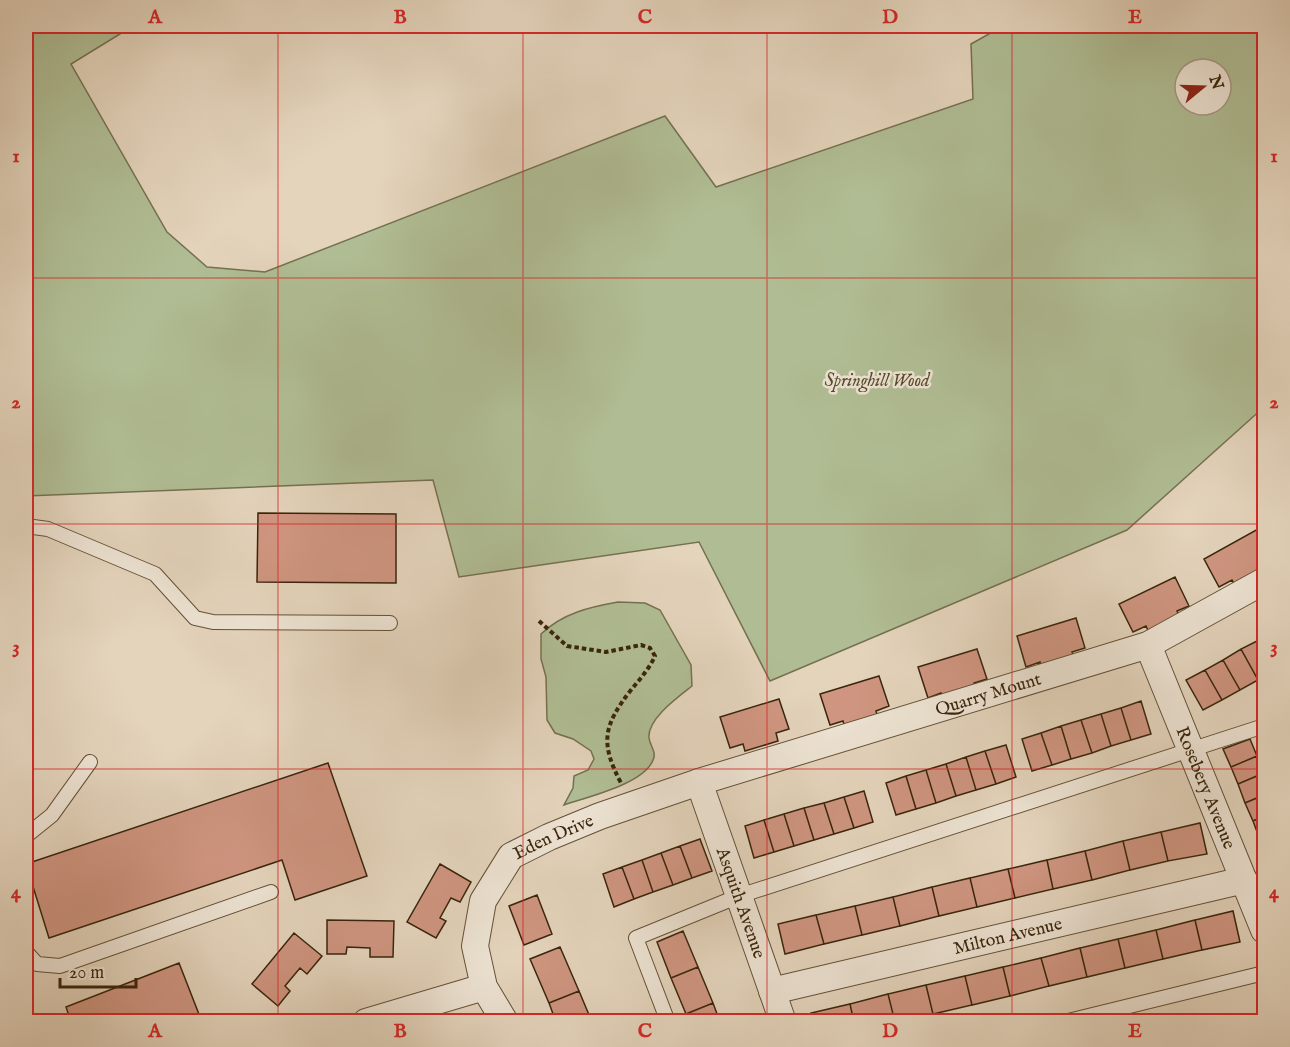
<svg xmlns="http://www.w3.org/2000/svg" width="1290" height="1047" font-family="'IM FELL English',serif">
  <rect width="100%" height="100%" fill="#e4d4bc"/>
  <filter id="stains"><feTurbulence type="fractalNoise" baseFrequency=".00333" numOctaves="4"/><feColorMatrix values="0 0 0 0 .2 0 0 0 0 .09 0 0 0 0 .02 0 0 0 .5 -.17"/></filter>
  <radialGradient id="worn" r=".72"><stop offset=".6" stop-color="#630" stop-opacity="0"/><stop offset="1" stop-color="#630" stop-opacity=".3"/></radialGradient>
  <path fill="#b0bd94" stroke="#747150" stroke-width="1.5" fill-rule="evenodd" d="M26,26H133L71,64L167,232L207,267L265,272L665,116L716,187L973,99L971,44L1003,26H1264V407L1127,530L770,681L699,542L459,577L433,480L26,496ZM1185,69H1221V105H1185Z
    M618,602L645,603L660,610L691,665L692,686C678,697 647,719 649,738C650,746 657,752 653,760C644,784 587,797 564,805L573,788L574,776L588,770L594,759L591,751L573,739L555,733L547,720L546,677L541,659V634C563,613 590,607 618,602Z"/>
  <path fill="#cf9580" stroke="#39250c" stroke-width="1.5" d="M258,513L396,514V583L257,582Z
    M1258,529L1264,541V562L1262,563L1264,569L1235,586L1232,580L1219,587L1204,559Z
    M1175,577L1189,606L1177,611L1180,618L1149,633L1146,626L1133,632L1119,604Z
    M1076,618L1085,648L1072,652L1075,659L1042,670L1040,662L1026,667L1017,636Z
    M1259,640L1264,649V676L1258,680L1241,649Z
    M977,649L987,679L974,683L976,690L944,700L941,693L928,698L918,667Z
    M1241,649L1258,680L1240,690L1223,660Z
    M1223,660L1240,690L1222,700L1205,670Z
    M1205,670L1222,700L1203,710L1186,680Z
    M879,676L889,706L876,711L878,718L845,728L843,721L830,725L820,694Z
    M779,699L789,729L776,733L778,741L745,751L743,744L730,748L720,717Z
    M1141,701L1151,734L1131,740L1121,708Z
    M1121,708L1131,740L1111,746L1101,714Z
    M1101,714L1111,746L1092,753L1081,720Z
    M1081,720L1092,753L1071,759L1061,726Z
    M1061,726L1071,759L1052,765L1041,733Z
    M1041,733L1052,765L1032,771L1022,739Z
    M1250,739L1257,756L1231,767L1223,749Z
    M1006,745L1016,777L996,784L985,751Z
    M985,751L996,784L976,790L966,757Z
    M1257,756L1264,773L1238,784L1231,767Z
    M966,757L976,790L956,796L946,764Z
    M328,763L367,876L295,900L282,860L49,938L26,864Z
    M946,764L956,796L936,803L926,770Z
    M926,770L936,803L916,809L906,776Z
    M1264,773V795L1245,803L1238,784Z
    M906,776L916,809L896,815L886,783Z
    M864,791L873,822L854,828L844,797Z
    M1264,795V816L1253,821L1245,803Z
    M844,797L854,828L834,834L824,803Z
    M824,803L834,834L814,840L804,808Z
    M804,808L814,840L794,846L784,814Z
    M784,814L794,846L774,852L764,820Z
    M1264,816V838L1260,840L1253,821Z
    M764,820L774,852L754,858L745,826Z
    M1200,823L1207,854L1168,861L1161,832Z
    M1161,832L1168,861L1130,870L1123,841Z
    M700,839L712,871L692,878L680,846Z
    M1123,841L1130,870L1092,880L1085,851Z
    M680,846L692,878L673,885L661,853Z
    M1085,851L1092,880L1053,889L1047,860Z
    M661,853L673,885L653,892L642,860Z
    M642,860L653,892L634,899L622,867Z
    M1047,860L1053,889L1015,898L1008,869Z
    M440,864L471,882L460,902L451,898L440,918L446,921L436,938L407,922Z
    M622,867L634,899L614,907L603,874Z
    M1008,869L1015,898L977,907L970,878Z
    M970,878L977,907L939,916L932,887Z
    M932,887L939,916L900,926L893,897Z
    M537,895L552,934L524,945L509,906Z
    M893,897L900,926L862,935L855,906Z
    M855,906L862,935L824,944L816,915Z
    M1233,911L1240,942L1202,950L1195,920Z
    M816,915L824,944L785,954L778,924Z
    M327,920L394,921L393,957H370V948L347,947L346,954H327Z
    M1195,920L1202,950L1163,959L1156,930Z
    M1156,930L1163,959L1125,968L1118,939Z
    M683,931L698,967L671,978L657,942Z
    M294,933L322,956L307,974L300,968L285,986L290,991L278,1006L252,984Z
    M1118,939L1125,968L1087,977L1080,948Z
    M560,947L579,991L549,1003L530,959Z
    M1080,948L1087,977L1049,986L1041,958Z
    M1041,958L1049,986L1010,996L1003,967Z
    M179,963L202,1022H71L66,1007Z
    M698,967L713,1003L686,1014L671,978Z
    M1003,967L1010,996L972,1005L965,976Z
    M965,976L972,1005L933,1014L926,985Z
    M926,985L933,1014L903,1022H895L888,994Z
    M579,991L592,1022H556L549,1003Z
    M888,994L895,1022H854L850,1004Z
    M713,1003L720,1022H690L686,1014Z
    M850,1004L854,1022H814L811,1013Z"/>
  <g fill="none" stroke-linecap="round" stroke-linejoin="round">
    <defs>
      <path id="lane" d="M26,526L48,529L155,574L195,618L213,622L390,623
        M26,836L52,815L90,762
        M26,952L37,964L60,966L271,892
        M668,1022L636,938L739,896L1264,726
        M1064,1022L1264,973"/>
      <g id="street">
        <path id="s1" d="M1148,645L1264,930"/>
        <path id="s2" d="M699,782L783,1022"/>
        <path id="s3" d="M772,991L1244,880"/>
        <path d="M366,1022L484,987"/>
        <path id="s4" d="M505,1022L484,987L475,946L483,901L511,856L549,837L600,816L699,782L1148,645L1264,581"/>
      </g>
    </defs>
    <use href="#lane" stroke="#645138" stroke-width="16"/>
    <use href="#street" stroke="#645138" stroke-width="28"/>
    <path stroke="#39250c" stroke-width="4" stroke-dasharray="4.5 3" stroke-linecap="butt" d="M539,621L567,646L606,652L641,645L650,648L655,656C649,669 640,679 631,690C603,726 600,743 621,783"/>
    <use href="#lane" stroke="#ede3d3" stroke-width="14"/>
    <use href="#street" stroke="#ede3d3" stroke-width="26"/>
  </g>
  <path fill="none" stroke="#d62828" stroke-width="1.5" stroke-opacity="0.55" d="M278,26V1022M523,26V1022M767,26V1022M1012,26V1022M26,278H1264M26,524H1264M26,769H1264"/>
  <g text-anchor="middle" stroke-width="5" stroke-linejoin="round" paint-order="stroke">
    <g font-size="18" font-style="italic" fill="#574b2e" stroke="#ede3d3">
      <text x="877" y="386">Springhill Wood</text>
    </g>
    <g font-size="18" fill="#39250c" stroke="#ede3d3">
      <text dy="6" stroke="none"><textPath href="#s4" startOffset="686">Quarry Mount</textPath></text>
      <text dy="6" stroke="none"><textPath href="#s1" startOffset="154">Rosebery Avenue</textPath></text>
      <text dy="6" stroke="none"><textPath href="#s4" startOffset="228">Eden Drive</textPath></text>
      <text dy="6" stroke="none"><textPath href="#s2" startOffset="128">Asquith Avenue</textPath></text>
      <text dy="6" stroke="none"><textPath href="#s3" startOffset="242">Milton Avenue</textPath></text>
    </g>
  </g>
  <rect width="1290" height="1047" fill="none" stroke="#e4d4bc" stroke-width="66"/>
  <g transform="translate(1203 87) rotate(71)"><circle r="28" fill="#ede3d3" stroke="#a59783" stroke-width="1.5"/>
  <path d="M0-4.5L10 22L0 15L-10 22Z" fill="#8f2418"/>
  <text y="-9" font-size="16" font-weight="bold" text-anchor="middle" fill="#39250c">N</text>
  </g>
  <path d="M60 978v9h76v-9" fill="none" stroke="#39250c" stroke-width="3"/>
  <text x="69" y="978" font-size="18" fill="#39250c" stroke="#ede3d3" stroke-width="4.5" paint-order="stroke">20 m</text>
  <rect x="33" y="33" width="1224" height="981" fill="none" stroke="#d62828" stroke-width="2"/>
  <g font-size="20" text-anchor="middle" font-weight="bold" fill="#d62828">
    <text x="155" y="23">A</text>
    <text x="400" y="23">B</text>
    <text x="645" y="23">C</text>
    <text x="890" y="23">D</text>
    <text x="1135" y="23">E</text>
    <text x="16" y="162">1</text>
    <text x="1274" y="162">1</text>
    <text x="16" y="408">2</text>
    <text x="1274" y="408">2</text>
    <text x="16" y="653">3</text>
    <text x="1274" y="653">3</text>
    <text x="16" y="898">4</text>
    <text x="1274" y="898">4</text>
    <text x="155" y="1037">A</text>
    <text x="400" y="1037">B</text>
    <text x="645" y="1037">C</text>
    <text x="890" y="1037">D</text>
    <text x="1135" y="1037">E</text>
  </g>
  <rect width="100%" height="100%" filter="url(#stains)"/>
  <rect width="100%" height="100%" fill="url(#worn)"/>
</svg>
